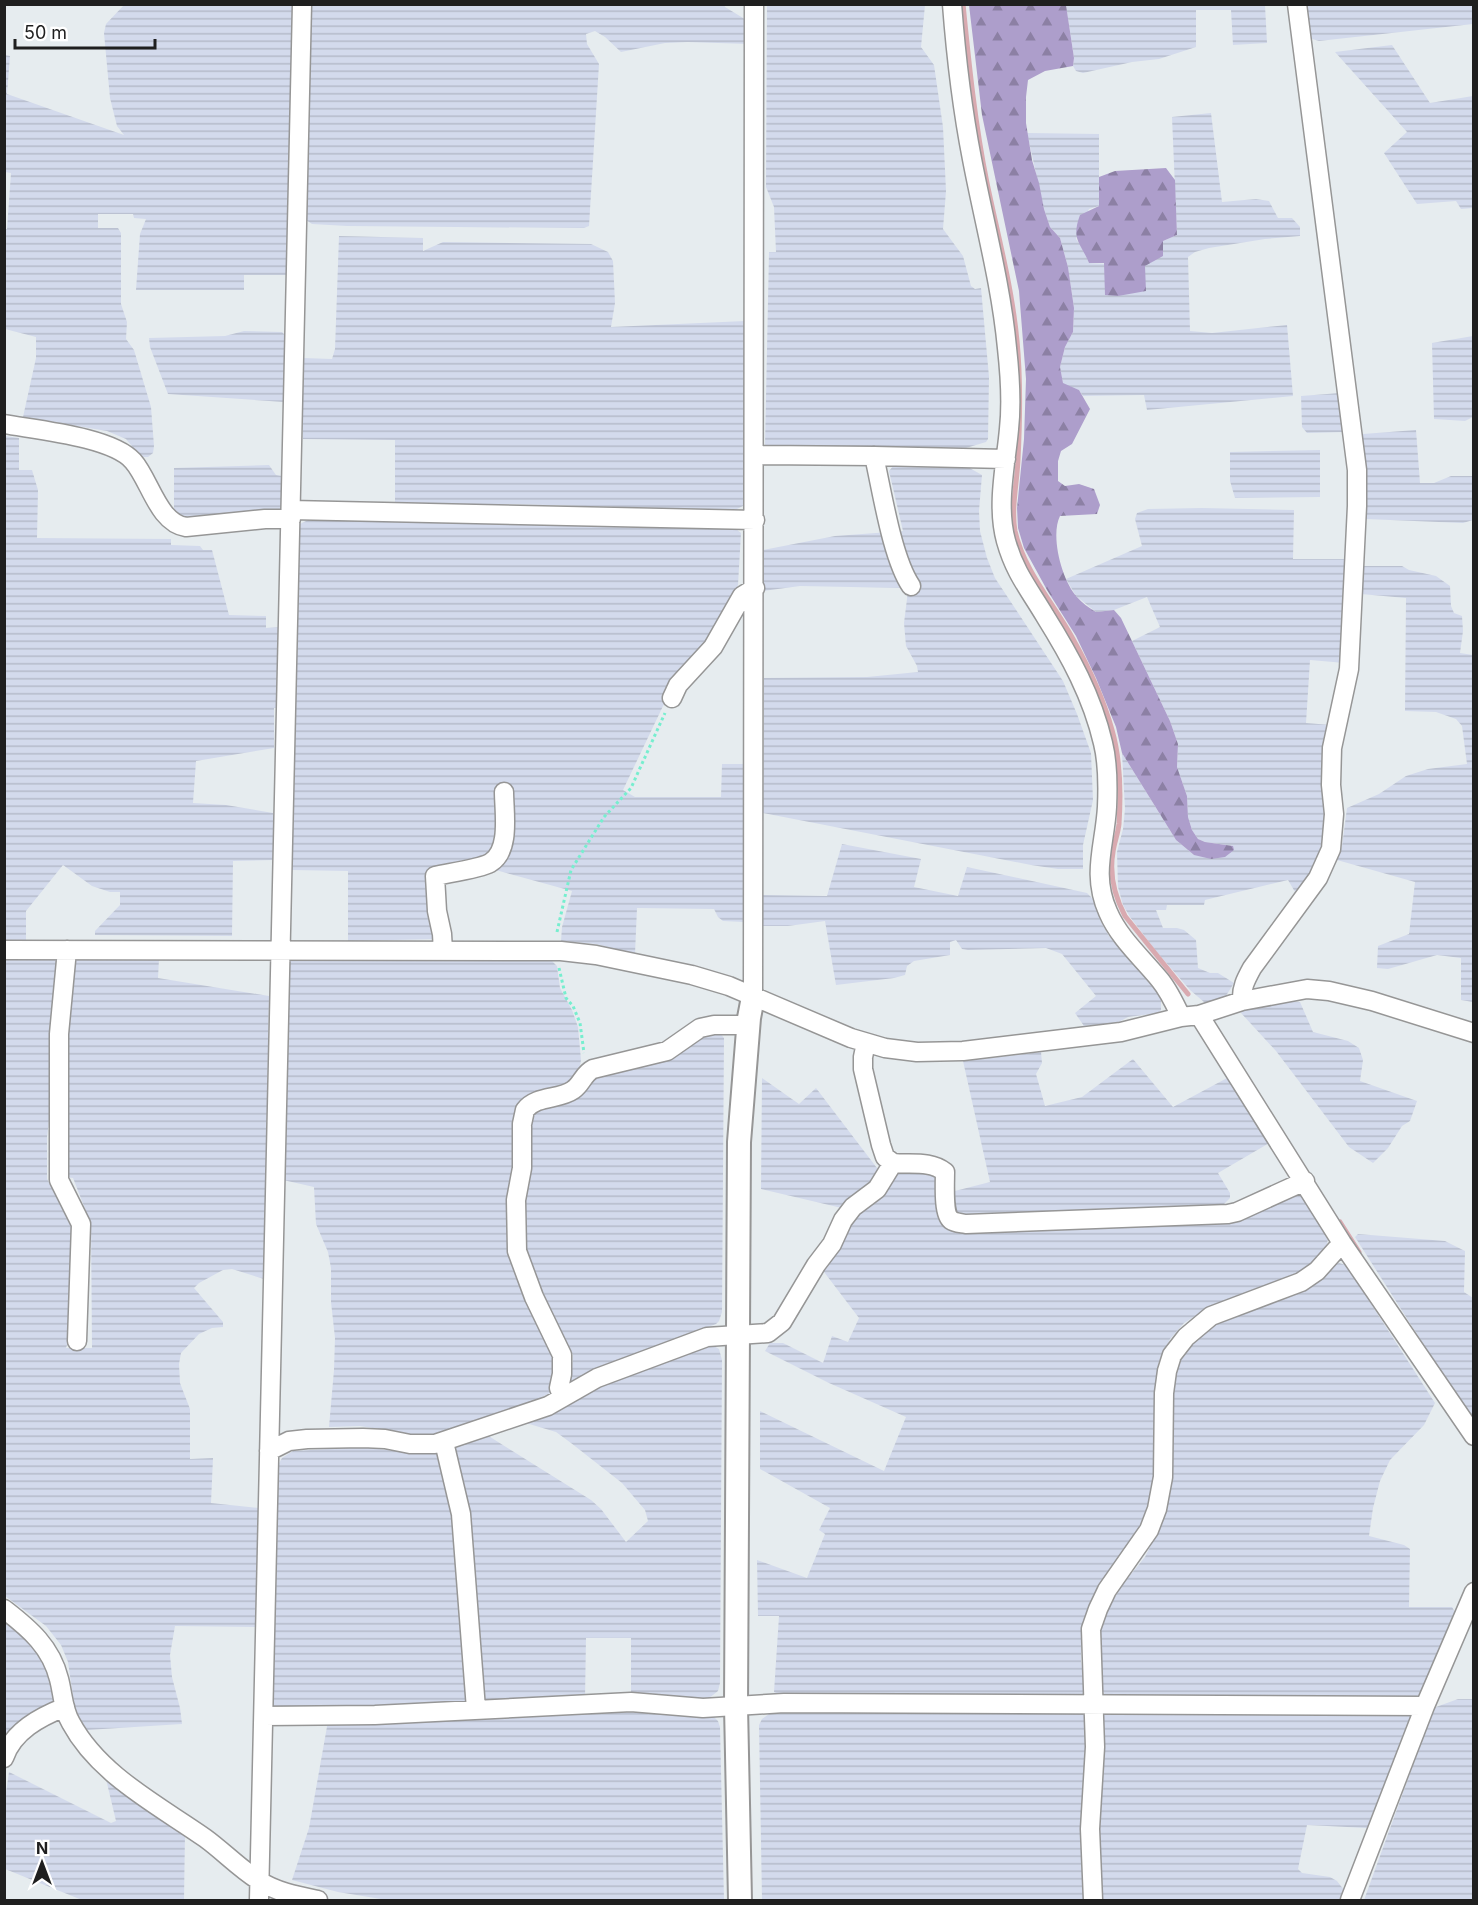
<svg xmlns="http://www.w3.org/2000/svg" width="1478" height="1905" font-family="Inter,sans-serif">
  <defs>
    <pattern id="farmland-rules" width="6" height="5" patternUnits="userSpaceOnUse" patternTransform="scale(1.5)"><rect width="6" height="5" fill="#d3daec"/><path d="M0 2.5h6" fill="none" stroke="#b5bbca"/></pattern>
    <pattern id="forest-firs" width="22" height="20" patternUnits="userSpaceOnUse" patternTransform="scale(1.5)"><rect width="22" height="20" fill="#ad9ecb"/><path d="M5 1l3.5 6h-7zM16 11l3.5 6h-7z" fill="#8c80a4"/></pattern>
  </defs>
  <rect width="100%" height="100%" fill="#e6ecef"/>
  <path fill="url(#farmland-rules)" d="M724,4L725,7L748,21V44L688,42L665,43L621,52L605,37L595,31L586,34L587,44L599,64L589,226L584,228L347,226L312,224L306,220L311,7L313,5Z
    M124,5H293L288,275H244V290H136L140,234L146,219L134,218L133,214H98V228H118L121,233V304L127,322L126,339L134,350L151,407L154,446L153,453L148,457H141L126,439L107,431L23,417L36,358V337L5,329L4,230L7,229L11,173L5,172V55L10,56L7,94L124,135L117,126L110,98L104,33L106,24Z
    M767,5H925L921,47L934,65L943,127L946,191L943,229L963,256L971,286L975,289L981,288L989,377L988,439L986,442L966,448L765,447L769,252H776L774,207L766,187Z
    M1066,5H1265L1267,43L1233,45L1231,10H1196V47L1159,59L1132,62L1083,73L1076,71L1073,66L1074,58Z
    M1304,5H1473V24L1319,41L1309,38Z
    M1392,45L1430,103L1473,96V208L1461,209L1456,201L1417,204L1384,153L1407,132L1335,52Z
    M1211,113L1222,202L1256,199L1269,201L1278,218H1292L1300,227V236L1265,239L1209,248L1195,252L1188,257L1190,331L1212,333L1287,325L1293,396L1147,410L1144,395L1083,396L1079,390L1063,384L1060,367L1065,347L1073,332L1074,308L1068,267L1060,238L1050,227L1044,209L1027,133L1099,134V206L1089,209L1076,239L1084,250L1089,263L1145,266L1163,241L1177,235L1172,117Z
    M339,236L423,238V251L443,242L591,244L608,252L613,261L615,303L611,327L745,321V505L735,510L510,504H395V440L303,439V358L332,359L335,349Z
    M244,331L282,332L285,335L284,402L168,394L150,347L149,338L225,336Z
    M1473,336V417L1465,421L1434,419L1432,343Z
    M1340,393L1344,432L1307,433L1302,427L1301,396Z
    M1416,430L1420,483H1434L1451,476H1473V520L1463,523L1366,519L1361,437L1363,434Z
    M5,436L19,438V470H32L38,490L37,538L171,539V545L200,546L203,550H212L229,615L266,616V628L278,627L277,708H274V748L196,761L193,803L226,805L273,813V860L233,861L232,936L95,935V931L120,905V892H110L92,886L63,865L26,911V940H5Z
    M1320,450V497L1235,498L1230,481V452Z
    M269,465L276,475L282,476V509L189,517L179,516L174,512V468Z
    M894,465L966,466L982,475L979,511L980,531L987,558L995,578L1063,681L1077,714L1091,753L1093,800L1083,845V869H1058L1031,865L763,813L764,678L867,677L918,672L917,666L906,646L904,623L908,591L902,588L800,586L763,591V550L835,536L903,531L889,471Z
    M1202,508L1294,510L1293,559H1349L1345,663L1310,660L1306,723L1331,725L1327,841L1298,897L1288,880L1205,900L1204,905H1167L1166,910H1156L1163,928H1177L1184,930L1196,940L1198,968L1210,973H1218L1234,983L1224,999L1210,1004L1204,1002L1190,990L1156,951L1130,917L1123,905L1118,887L1117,852L1123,829L1125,809L1122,753L1176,840L1194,855L1233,846L1205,842L1198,839L1192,830L1188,817L1187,796L1177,767L1178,744L1170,721L1132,641L1160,627L1147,597L1114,610L1096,612L1076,596L1066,579L1142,546L1135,519L1137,513L1148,509Z
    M308,520L736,529L741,533L738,585L725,606L712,637L674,683L623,790L635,797H721L722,764H745L744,922L723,921L718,917L714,909L637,908L635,954L596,944L561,941L562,927L572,891L492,869L494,854L429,872L438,939L348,941V871L292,870L297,533L300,524Z
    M1361,566H1402L1409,570L1436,576L1450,586L1451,606L1454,613L1462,616L1463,631L1460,653L1473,655V1002L1461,1000V958L1437,955L1388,969L1377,968L1378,946L1409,934L1415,882L1337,860L1342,846L1347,808L1379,794L1406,776L1428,769L1467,764L1462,726L1456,719L1436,712L1405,711L1406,598L1361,594Z
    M842,844L921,859L914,887L958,896L967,867L1087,893L1093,899L1101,922L1109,936L1161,995V1010L1158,1013L1128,1017L1115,1024L1084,1026L1075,1013L1096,996L1062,954L1046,948L968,950L962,949L956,940L950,942V955L914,961L907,966L905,975L894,978L836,985L825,921L788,926H760L761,895L827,896Z
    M4,959H57L49,1032L50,1112L47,1137V1179L73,1223L71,1334L66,1348H92L91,1224L73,1178L64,1177V1035L71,964L76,959H159L158,978L269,996L264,1279L232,1269L223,1270L199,1283L194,1288L223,1322V1327L212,1328L199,1334L181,1353L179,1364L180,1383L190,1409V1459L213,1458L211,1503L259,1508L258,1627L175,1626L170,1655L172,1677L180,1708L182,1724L87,1730L75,1710L68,1662L61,1645L46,1626L5,1596Z
    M291,960L552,961L557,966L560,988L572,1010L578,1027L581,1060L579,1071L570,1087L533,1096L510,1199L556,1349L555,1386L550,1393L534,1401L437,1434L422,1436L360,1426L329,1427L334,1370L335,1338L331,1302V1268L328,1252L316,1224L314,1187L283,1180L288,963Z
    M1288,1001L1300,1002L1313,1032L1348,1041L1359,1048L1363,1060L1360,1081L1417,1101L1410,1121L1402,1126L1388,1148L1373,1163L1349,1147L1276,1051L1241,1013L1242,1010Z
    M719,1032L724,1038L722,1312L719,1321L716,1324L600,1369L565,1387L572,1369L573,1355L533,1273L526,1253L524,1218L532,1115L536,1110L590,1080L610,1074L657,1063L667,1059L692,1038Z
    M1041,1052L1042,1063L1036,1074L1045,1106L1082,1097L1133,1059L1173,1107L1229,1077L1271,1142L1218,1173L1230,1193V1198L1224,1204L1215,1206L1092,1209L955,1216L951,1192L990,1182L963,1061Z
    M762,1078L799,1104L816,1088L880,1172L846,1209L761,1189Z
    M900,1170L935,1171L941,1216L1226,1219L1300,1192L1327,1231L1328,1239L1326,1249L1303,1273L1200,1313L1184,1323L1170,1339L1158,1364L1154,1491L1141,1526L1090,1604L1084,1622L1081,1642V1661L1086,1696L915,1697L778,1694L774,1692L779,1616H758L757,1560L807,1578L825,1534L819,1530L830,1508L760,1469V1411L884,1471L906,1417L829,1383L765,1351L770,1343H783L823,1363L832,1336L848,1342L859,1318L821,1268L845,1225L893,1173Z
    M1358,1234L1445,1241L1465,1251L1464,1292L1473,1298V1417L1445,1378L1355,1237Z
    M1339,1263L1346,1265L1435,1403L1424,1425L1390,1460L1380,1481L1373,1508L1369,1536L1404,1545L1410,1549L1409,1607H1452L1455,1612L1422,1692L1416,1697L1107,1698L1101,1688L1098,1650L1101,1627L1109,1607L1123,1584L1145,1557L1157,1533L1175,1372L1180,1359L1188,1347L1210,1326L1264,1303L1278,1301L1297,1294L1310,1287L1332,1266Z
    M710,1344L719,1349L722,1360L720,1683L718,1691L708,1699L631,1697V1638H586L585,1699L482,1704L451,1446L487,1435L591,1500L601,1509L626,1542L648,1521L645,1510L622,1483L571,1443L556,1432L526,1423L589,1389Z
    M362,1447L420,1454L440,1450L457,1512L471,1705L272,1710L277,1467L282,1458L293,1451Z
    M5,1620L27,1636L51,1672L55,1700L53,1705L5,1743Z
    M1458,1699H1473V1900H1364L1432,1713L1436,1707Z
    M609,1708L713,1716L718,1721L720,1727L724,1900H387L338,1892L292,1880L309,1828L328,1721Z
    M1079,1709L1087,1713L1088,1763L1083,1794L1082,1824L1087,1900H762L759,1725L762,1719L769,1714L776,1711Z
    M1411,1712L1412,1718L1367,1828L1307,1825L1298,1869L1302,1873L1330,1877L1337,1881L1344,1890L1343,1900H1101L1098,1832L1102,1713Z
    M9,1772L111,1823L116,1821L106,1779L127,1797L185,1833L184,1900H82L5,1869V1799Z"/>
  <path fill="url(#forest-firs)" d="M969,5H1066L1074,58L1073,66L1045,71L1028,80L1026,97V123L1032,160L1039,183L1044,209L1050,227L1060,238L1068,267L1074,308L1073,332L1065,347L1060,367L1063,383L1079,390L1090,409L1072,444L1061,451L1058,461V481L1065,486L1079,484L1094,489L1100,505L1097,514L1060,516C1050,536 1062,581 1077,597C1082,603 1089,608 1096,612L1114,610L1121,618L1170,721L1178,744L1177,767L1187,796L1188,817L1192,830L1198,839L1205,842L1233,846L1234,850L1225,857L1211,859L1194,855L1176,840L1122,753L1116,727L1096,678L1076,636L1047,590L1024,548L1018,528L1017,508L1024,439L1026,379L1019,291L982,115Z
    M1166,168L1175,180L1177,235L1163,241V256L1145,266L1146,291L1118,296L1105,295L1104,263H1089C1080,241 1071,240 1080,215L1099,206V177L1115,171Z"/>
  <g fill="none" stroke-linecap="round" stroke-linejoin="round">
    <path stroke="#d9aab0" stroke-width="5" d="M963,4C969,64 975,124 987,183C998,236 1012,287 1017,341C1021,381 1020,420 1018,460C1017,483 1011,508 1015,531C1024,571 1054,604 1073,639C1088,666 1104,701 1112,730C1121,761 1121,793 1119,824C1118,834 1114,843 1113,852C1109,875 1115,897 1125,916L1188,994
      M1340,1222L1359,1252"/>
    <defs>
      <path id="minor" d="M952,4C956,56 962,108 972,159C984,222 1001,284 1007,348C1010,375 1012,402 1009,429C1006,464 996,505 1006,541C1015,573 1029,589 1045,616C1070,656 1092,696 1103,743C1108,763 1108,785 1107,807C1105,845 1091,874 1108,912C1119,938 1142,958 1160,980C1169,991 1175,1004 1181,1017
        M4,424C37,430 112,437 133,461C150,480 158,523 186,527L265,519H291
        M755,455L874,456L1006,459
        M874,456C882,491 892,558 911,586
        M291,510L755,520
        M672,698L678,685L713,647L742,596L755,588
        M4,950L561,951L596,955L692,975L729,986L851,1038L885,1048L917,1052L963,1051L1121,1032L1181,1017L1199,1015L1242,1001L1307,989L1329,991L1372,1001L1474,1033
        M67,950L59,1034V1180L81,1224L77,1341
        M443,951L442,934L437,911L435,876C448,873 479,869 490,863C511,851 504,812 504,792
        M753,997L754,4
        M1242,1001C1241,988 1246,979 1252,968L1318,878L1331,849L1334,814L1331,785L1332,748L1349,669L1357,506V470L1297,4
        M1199,1015L1342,1243L1474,1436
        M866,1043L863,1057V1069L881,1145L885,1157L893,1163C910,1165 930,1160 945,1172C945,1183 943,1214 951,1220C955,1223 961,1223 966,1224L1228,1214L1237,1212L1305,1181
        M563,1397L559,1388L562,1374V1355L534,1297L517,1251L516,1200L522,1168V1124L525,1110C537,1095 559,1100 573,1090C582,1084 583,1074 593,1069L667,1051L700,1028L714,1025H748
        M444,1442L461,1514L476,1709
        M269,1451L289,1441L307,1439L363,1438L385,1439L410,1444H435L548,1406L597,1378L707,1337L768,1333L782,1322L816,1265L832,1244L843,1220L853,1207L877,1189L893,1163
        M4,1609C30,1629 51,1647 59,1679C63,1694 63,1710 71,1723C99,1775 158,1805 205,1838C223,1851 239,1868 258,1880C276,1892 298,1896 318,1900
        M264,1716L375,1715L631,1702L703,1708L784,1703L1425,1706
        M4,1758C13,1731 40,1717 65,1707
        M259,1900L302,4
        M1093,1900L1090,1829L1095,1747L1091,1629L1098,1609L1107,1590L1149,1530L1157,1509L1163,1477L1164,1393L1167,1371L1172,1355L1186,1337L1211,1316L1301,1282L1317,1271L1342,1243
        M1350,1900L1425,1706L1474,1592"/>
      <path id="tertiary" d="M740,1900L736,1706L739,1142L749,1018L753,997"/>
    </defs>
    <use href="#minor" stroke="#969696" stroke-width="21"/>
    <use href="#tertiary" stroke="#969696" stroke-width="26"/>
    <path stroke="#77eecf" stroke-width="3" stroke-dasharray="3 3" stroke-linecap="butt" d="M557,932L571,870L604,817L631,788L665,713
      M559,968L566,998L573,1006L580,1023L584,1053"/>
    <use href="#minor" stroke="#fff" stroke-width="18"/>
    <use href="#tertiary" stroke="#fff" stroke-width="22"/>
  </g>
  <rect width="1478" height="1905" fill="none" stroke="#1f1f1f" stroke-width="12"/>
  <g transform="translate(42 1863)" stroke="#ffffff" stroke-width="4.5" paint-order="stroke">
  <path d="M0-4.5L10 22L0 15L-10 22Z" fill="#1f1f1f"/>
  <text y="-9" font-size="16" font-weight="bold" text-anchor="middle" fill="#1f1f1f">N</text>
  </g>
  <path d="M15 39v9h140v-9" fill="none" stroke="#1f1f1f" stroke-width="3"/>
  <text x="24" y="39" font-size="18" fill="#1f1f1f" stroke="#ffffff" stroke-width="4.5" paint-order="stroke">50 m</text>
</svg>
